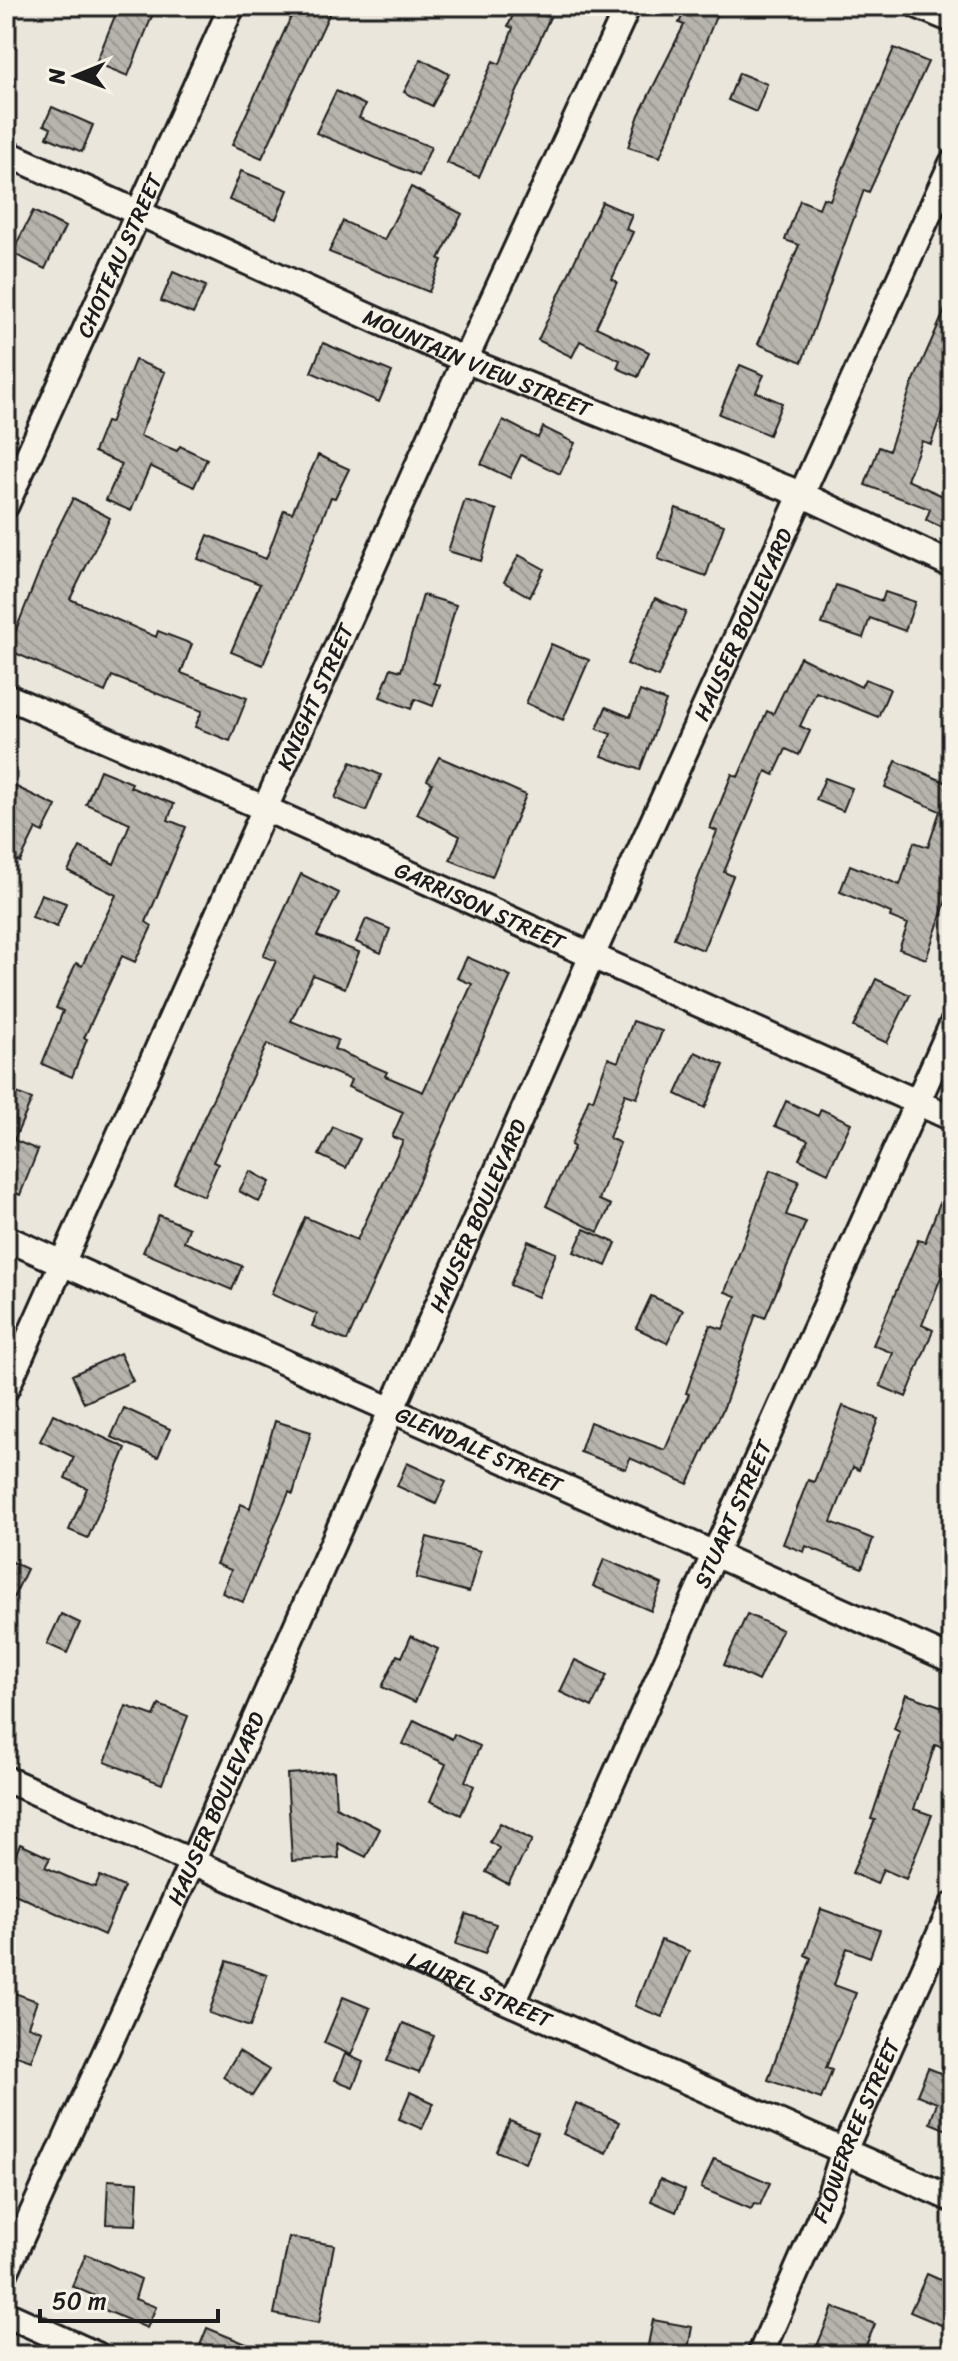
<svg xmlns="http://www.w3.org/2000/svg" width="958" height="2361" font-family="Sriracha,sans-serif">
  <defs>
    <pattern id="building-back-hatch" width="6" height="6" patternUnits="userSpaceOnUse" patternTransform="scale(2)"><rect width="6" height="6" fill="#b6b4ac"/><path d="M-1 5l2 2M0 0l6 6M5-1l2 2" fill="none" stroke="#9c9a93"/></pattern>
  </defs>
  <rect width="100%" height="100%" fill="#eae6dc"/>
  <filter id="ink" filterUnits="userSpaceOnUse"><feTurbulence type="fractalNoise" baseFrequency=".0125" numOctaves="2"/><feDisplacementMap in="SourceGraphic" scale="16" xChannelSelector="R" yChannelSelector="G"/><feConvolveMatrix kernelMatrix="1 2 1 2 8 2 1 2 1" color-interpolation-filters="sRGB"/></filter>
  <g filter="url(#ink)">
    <path fill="url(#building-back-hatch)" stroke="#1c1c1c" stroke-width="2" d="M119,6H156L128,76L96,63Z
      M296,6H333L262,158L232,145Z
      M517,6L550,17L479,177L447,163L493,61L500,64L513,28L508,26Z
      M687,6H720L660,157L628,147L639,115L684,25L679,23Z
      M894,48L928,62L869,192L864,190L802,362L758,344L799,245L785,240L800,200L819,208L823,198L830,200Z
      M421,59L449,74L432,106L404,92Z
      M739,73L767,84L756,112L728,100Z
      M336,91L365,105L359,118L431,147L419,176L316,133Z
      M52,107L93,125L82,152L47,137L51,128L44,125Z
      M241,171L288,190L276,219L229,200Z
      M411,187L462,214L439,259L442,260L429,292L329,252L343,221L384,240Z
      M602,202L632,215L626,229L633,232L612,279L617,282L596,327L649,352L638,377L617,368L620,360L580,341L572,357L538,340Z
      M33,211L65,227L45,269L12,253Z
      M173,272L206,286L193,314L161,301Z
      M952,294V383L931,444L922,441L907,480L952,500V532L926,520L930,509L865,485L879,447L889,451L911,387Z
      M323,343L392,372L379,402L311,372Z
      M135,360L165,372L140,436L177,451L180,446L207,459L194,487L150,466L131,511L106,500L122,464L94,452L106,422L110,423Z
      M740,365L764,375L756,392L782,403L769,435L719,414Z
      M503,420L538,438L543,427L575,443L560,474L521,455L510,478L481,464Z
      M318,455L349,469L335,498L331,497L263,665L231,652L260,584L198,559L208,535L266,559L284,510L292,513Z
      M73,498L110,518L70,599L156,637L158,631L192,644L181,673L247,698L230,741L195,727L202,711L112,676L105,692L8,650L50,544Z
      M465,500L497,510L481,561L448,551Z
      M676,508L724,525L706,576L658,559Z
      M519,555L544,569L530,597L504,582Z
      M836,585L882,601L885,592L915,602L905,631L870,618L863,638L822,624Z
      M423,595L456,605L434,683L440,685L433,706L415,699L411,709L380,697L391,668L401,671Z
      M655,598L686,612L658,677L627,664Z
      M551,644L589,660L563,720L526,703Z
      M800,657L861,687L865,679L890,689L878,717L816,692L800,726L810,731L799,755L786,749L774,775L766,771L724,872L733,876L703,950L674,938L717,831L710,828L732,774L738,777L767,711L773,714Z
      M640,691L666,701L640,770L602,756L611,734L597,729L606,707L630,717Z
      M439,757L526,795L492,877L450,860L460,836L417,814L432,783L427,780Z
      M896,761L952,785V883L926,959L899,949L908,924L890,917L891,913L840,892L850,865L900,885L914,842L928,847L940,811L885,787Z
      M351,762L381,775L366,811L335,798Z
      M100,770L132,783L130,787L174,804L168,820L186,827L146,922L152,926L135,962L122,956L84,1038L87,1039L72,1077L42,1064L63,1011L56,1008L76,963L82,966L116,895L68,871L80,847L114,864L130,823L86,804Z
      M825,778L852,788L843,811L816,800Z
      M6,782L56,806L43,832L36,829L20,862L6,856Z
      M301,874L339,893L317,936L359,952L345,988L313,975L291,1021L338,1040L334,1049L387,1072L385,1076L423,1092L472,984L457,978L467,957L511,976L347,1341L312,1326L317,1314L271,1294L305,1217L357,1240L403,1141L392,1137L403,1112L348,1087L351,1080L267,1044L213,1162L218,1164L204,1196L174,1183L276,961L263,956Z
      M41,894L66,903L57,927L32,917Z
      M366,919L390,929L381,953L356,942Z
      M876,979L910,995L887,1043L853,1027Z
      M633,1021L662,1031L637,1098L625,1094L609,1138L620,1143L599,1200L611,1205L598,1232L546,1206L574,1147L571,1145L589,1098L593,1100L608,1058L618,1062Z
      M695,1052L724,1065L705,1108L676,1094Z
      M6,1089L32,1099L14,1140L38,1150L20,1195L6,1189Z
      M786,1101L818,1116L821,1109L851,1123L828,1173L799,1159L808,1140L775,1126Z
      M333,1127L360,1139L346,1168L319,1155Z
      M770,1170L799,1181L786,1215L806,1222L765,1318L756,1314L724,1407L688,1484L630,1458L626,1469L580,1452L590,1422L665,1450L689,1394L686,1393L710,1325L723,1329L736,1296L725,1292Z
      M250,1171L270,1182L259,1202L239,1191Z
      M950,1176L952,1250L922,1325L933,1330L906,1397L880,1386L893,1353L873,1345L918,1240L925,1242Z
      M159,1215L189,1228L184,1242L242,1266L232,1290L143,1252Z
      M584,1229L616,1243L606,1266L574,1252Z
      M528,1241L556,1253L538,1297L510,1285Z
      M651,1296L683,1310L667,1343L636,1328Z
      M120,1353L133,1381L84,1403L72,1375Z
      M843,1406L878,1419L859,1470L853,1467L831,1522L873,1539L862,1568L806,1546L804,1552L783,1544L808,1480L814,1482Z
      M124,1408L170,1429L158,1457L111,1437Z
      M53,1414L126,1448L88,1538L69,1530L87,1488L65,1478L74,1457L40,1441Z
      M275,1421L311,1432L293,1494L289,1492L243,1602L222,1593L231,1570L216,1564L241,1504L250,1508Z
      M407,1463L446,1481L436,1504L397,1486Z
      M427,1537L480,1551L469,1592L416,1578Z
      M6,1559L27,1569L6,1613Z
      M604,1559L662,1584L651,1611L593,1586Z
      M61,1614L80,1623L67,1653L47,1644Z
      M747,1614L782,1630L758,1681L724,1665Z
      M411,1636L438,1649L415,1702L382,1687L397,1655L402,1657Z
      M575,1660L607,1675L592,1707L560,1692Z
      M906,1694L952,1710V1751L935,1745L914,1809L932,1815L906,1879L883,1869L877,1884L852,1873L875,1820L871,1819L900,1732L894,1729Z
      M159,1705L188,1716L162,1784L105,1762L126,1706L154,1716Z
      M414,1720L452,1739L454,1734L480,1746L465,1781L474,1786L461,1815L430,1801L446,1764L403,1744Z
      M334,1771L336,1807L380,1829L366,1857L338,1843L339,1858L292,1861L287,1774Z
      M500,1823L532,1840L508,1884L486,1872L499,1848L490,1842Z
      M20,1844L50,1858L45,1867L79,1882L95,1887L100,1876L124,1887L104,1935L6,1890V1877Z
      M821,1909L880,1930L870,1957L847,1948L834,1985L856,1993L826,2068L832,2070L821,2099L768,2080L811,1958L805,1955Z
      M466,1914L496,1924L485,1954L456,1944Z
      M661,1940L689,1951L662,2017L635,2006Z
      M227,1961L267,1975L250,2027L209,2013Z
      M6,1990L37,2001L28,2026L42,2031L31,2061L6,2052Z
      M343,1997L370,2008L351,2055L324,2043Z
      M403,2023L434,2036L419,2073L387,2061Z
      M239,2051L269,2070L252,2096L223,2077Z
      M345,2054L363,2062L353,2087L335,2080Z
      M928,2068L948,2076L952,2069V2132L930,2123L937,2103L917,2095Z
      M410,2092L434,2103L422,2129L399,2119Z
      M576,2103L619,2122L606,2153L563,2134Z
      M510,2121L538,2133L525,2163L496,2151Z
      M714,2159L770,2183L760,2205L754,2204L751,2209L701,2188Z
      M660,2179L685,2190L676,2212L651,2201Z
      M108,2180L138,2182L136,2225L106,2224Z
      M289,2237L334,2245L319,2323L274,2314Z
      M86,2254L141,2279L135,2299L156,2307L147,2328L93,2305L97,2297L72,2286Z
      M927,2274L952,2285V2318L948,2328L910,2312Z
      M833,2307L875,2324L862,2355H825L815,2351Z
      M653,2320L692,2327L687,2355H646Z
      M207,2328L271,2354V2355H196Z"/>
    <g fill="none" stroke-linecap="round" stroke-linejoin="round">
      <defs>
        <g id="minor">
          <path d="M918,6L952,20"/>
          <path id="s1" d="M6,153L465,360L803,495L952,565"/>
          <path id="s2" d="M6,505L232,6"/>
          <path id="s3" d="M6,696L266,809L952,1118"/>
          <path id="s4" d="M6,1238L952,1660"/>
          <path id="s5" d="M6,1389L465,360L628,6"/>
          <path id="s6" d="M6,1779L952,2199"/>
          <path id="s7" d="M513,2003L952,1025"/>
          <path id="s8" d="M6,2271L192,1862L591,958L952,163"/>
          <path d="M6,2314L97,2355"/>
          <path id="s9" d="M760,2355L829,2197L843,2153L952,1906"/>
        </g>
      </defs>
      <use href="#minor" stroke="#1c1c1c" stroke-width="30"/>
      <use href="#minor" stroke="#f7f3e8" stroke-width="24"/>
    </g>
  </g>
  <g text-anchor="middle" stroke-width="8" stroke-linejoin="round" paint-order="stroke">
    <g font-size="22" fill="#1c1c1c" stroke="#f7f3e8">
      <text dy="8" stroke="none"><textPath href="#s2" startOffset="274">CHOTEAU STREET</textPath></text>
      <text dy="8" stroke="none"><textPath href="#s1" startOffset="516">MOUNTAIN VIEW STREET</textPath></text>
      <text dy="8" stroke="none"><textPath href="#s8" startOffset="1804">HAUSER BOULEVARD</textPath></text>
      <text dy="8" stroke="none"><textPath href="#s5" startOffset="758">KNIGHT STREET</textPath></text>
      <text dy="8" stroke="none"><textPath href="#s3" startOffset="518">GARRISON STREET</textPath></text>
      <text dy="8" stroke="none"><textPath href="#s8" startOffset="1156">HAUSER BOULEVARD</textPath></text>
      <text dy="8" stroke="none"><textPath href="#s4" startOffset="518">GLENDALE STREET</textPath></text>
      <text dy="8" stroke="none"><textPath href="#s7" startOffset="536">STUART STREET</textPath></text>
      <text dy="8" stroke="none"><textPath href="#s8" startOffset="508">HAUSER BOULEVARD</textPath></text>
      <text dy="8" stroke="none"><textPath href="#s6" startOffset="518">LAUREL STREET</textPath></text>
      <text dy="8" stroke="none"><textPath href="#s9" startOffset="244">FLOWERREE STREET</textPath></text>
    </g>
  </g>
  <rect width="958" height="2361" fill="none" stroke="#f7f3e8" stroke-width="32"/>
  <rect x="16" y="16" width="926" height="2329" fill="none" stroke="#1c1c1c" stroke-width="3" filter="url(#ink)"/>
  <g transform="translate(76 76) rotate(269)" stroke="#f7f3e8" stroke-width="6" paint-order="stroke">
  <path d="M0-6L14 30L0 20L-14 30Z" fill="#1c1c1c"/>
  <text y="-12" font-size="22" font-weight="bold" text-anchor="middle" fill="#1c1c1c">N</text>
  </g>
  <path d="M40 2309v12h178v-12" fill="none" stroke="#1c1c1c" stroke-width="4"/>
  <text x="52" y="2309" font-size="24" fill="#1c1c1c" stroke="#f7f3e8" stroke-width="6" paint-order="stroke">50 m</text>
</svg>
